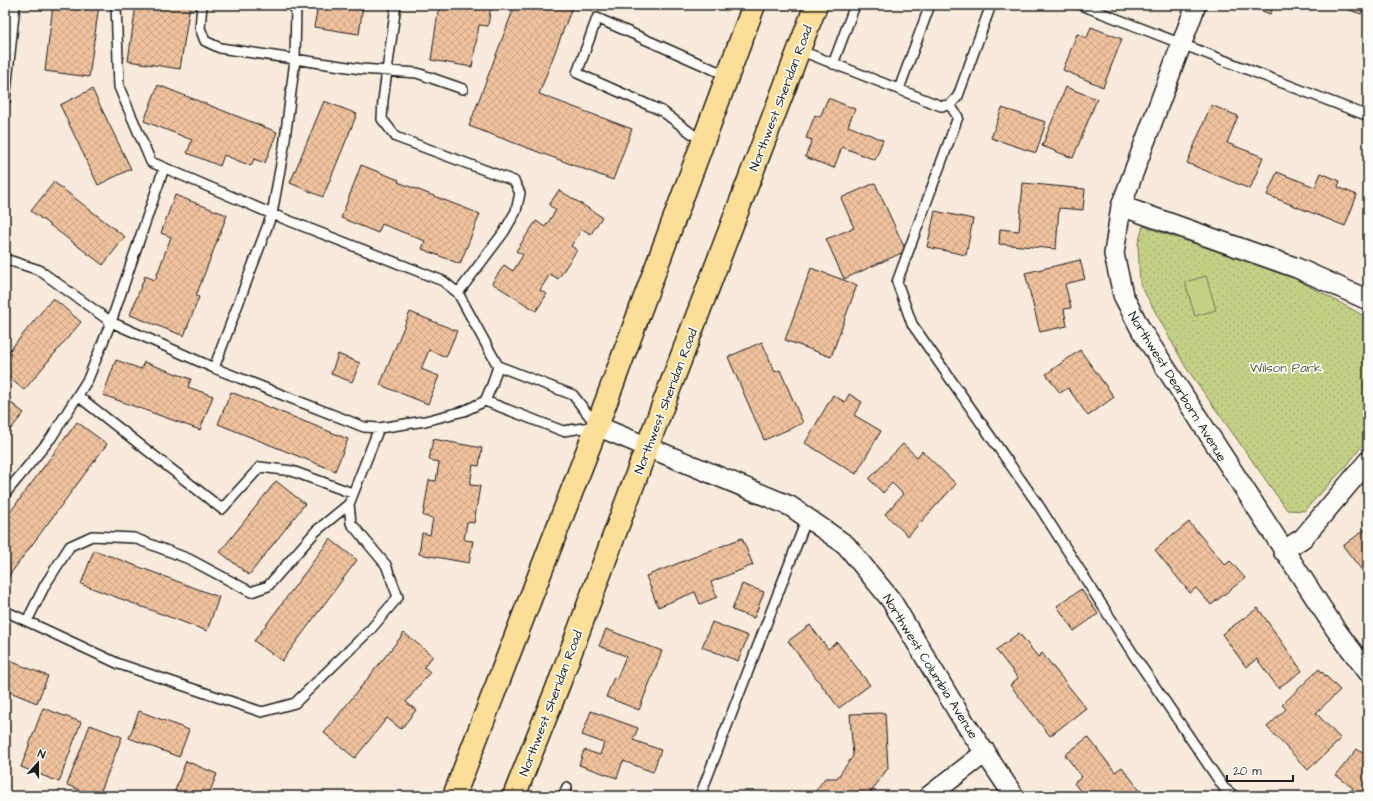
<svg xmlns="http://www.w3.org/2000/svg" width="1373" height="801" font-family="'Architects Daughter',sans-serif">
  <defs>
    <pattern id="grass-dots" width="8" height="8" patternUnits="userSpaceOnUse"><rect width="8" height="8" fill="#c2d185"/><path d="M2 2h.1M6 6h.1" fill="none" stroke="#a6b372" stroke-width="1.8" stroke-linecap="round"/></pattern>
    <pattern id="building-cross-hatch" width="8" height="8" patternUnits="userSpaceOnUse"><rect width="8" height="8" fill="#eec29d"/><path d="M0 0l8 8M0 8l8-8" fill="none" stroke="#cca687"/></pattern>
  </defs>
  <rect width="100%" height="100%" fill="#f8ebdc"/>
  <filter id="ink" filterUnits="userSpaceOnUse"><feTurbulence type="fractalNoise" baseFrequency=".025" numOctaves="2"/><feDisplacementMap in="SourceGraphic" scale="8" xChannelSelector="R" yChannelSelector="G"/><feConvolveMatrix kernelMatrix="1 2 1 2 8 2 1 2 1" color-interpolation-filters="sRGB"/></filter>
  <g filter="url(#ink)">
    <path fill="url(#grass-dots)" stroke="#6f7650" d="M1143,226L1296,279L1368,318V438L1348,464L1304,511L1287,510L1185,366L1140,284L1138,244Z"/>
    <path fill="#c2d185" stroke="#6f7650" d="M1206,276L1216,310L1195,316L1185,282Z"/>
    <path fill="url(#building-cross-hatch)" stroke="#1c1c1c" d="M53,5H99L89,77L45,71Z
      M136,5H190L180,69L128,61Z
      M318,5H363L359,34L314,27Z
      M439,5H491L488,26L479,25L472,67L431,60Z
      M515,5H573L539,94L632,129L613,180L469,126Z
      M1247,5H1274L1270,14Z
      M1336,5H1364L1361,14Z
      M1091,27L1122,39L1103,87L1063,70L1077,34L1087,38Z
      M158,85L277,132L265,163L254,159L251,166L224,155L220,166L187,153L192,140L144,121Z
      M1066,87L1097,99L1073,158L1042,146Z
      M92,89L131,169L98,185L60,105Z
      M828,98L855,109L848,126L883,140L875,160L842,147L834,168L805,157L812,140L806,138L815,115L820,117Z
      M324,101L357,114L323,197L290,183Z
      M1211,105L1238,116L1227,143L1263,157L1250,189L1187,163Z
      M1002,108L1046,122L1036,153L991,138Z
      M361,165L399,180L398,182L480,214L460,264L422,249L425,241L382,224L378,233L341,218Z
      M1277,172L1315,187L1321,173L1340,181L1338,187L1357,195L1345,226L1267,195Z
      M54,182L125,237L103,265L31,211Z
      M875,183L906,251L844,279L826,239L854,228L841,198Z
      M1023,183L1085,189L1083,210L1059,208L1056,249L999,244L1000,229L1019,231Z
      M559,190L602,217L591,234L582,229L571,246L577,250L558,279L550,274L540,290L547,294L536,311L492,283L504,265L513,271L523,255L516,251L536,221L545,227L556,210L549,205Z
      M175,195L227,215L196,296L199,297L184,336L130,315L145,276L155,280L171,237L161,233Z
      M935,211L973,219L966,255L927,247Z
      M1080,260L1085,279L1065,284L1071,308L1064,309L1067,326L1040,332L1025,273Z
      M811,268L857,285L831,357L785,340Z
      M53,298L81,322L24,390L5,374V356Z
      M410,312L457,331L446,357L429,350L421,369L439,376L428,404L380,385Z
      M762,342L775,372L780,370L803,423L764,440L728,357Z
      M1080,350L1114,397L1088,416L1068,388L1060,393L1046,374Z
      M338,354L360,363L352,382L331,374Z
      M116,360L141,369L144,362L191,379L188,387L213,396L200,430L103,395Z
      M231,392L348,439L335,471L218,424Z
      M849,394L862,402L854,415L881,431L856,474L805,443L833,395L845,402Z
      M5,398L24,413L5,436Z
      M77,422L107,444L5,581V519Z
      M433,439L482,448L479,466L473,465L470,485L480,486L474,523L467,522L464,540L473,541L469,563L419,554L422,533L430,535L433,518L423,516L429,480L436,481L439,462L429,460Z
      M903,444L917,457L922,451L956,484L908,536L885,514L903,494L892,483L883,493L869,479Z
      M276,481L305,504L249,575L220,552Z
      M1368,504V516L1362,509Z
      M1189,522L1225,565L1230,561L1245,578L1211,605L1196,588L1190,593L1155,550Z
      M1368,527V578L1343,546Z
      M742,538L753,565L711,582L717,597L700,604L695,592L658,607L646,576Z
      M330,539L357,560L282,661L254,641Z
      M94,550L219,597L207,631L81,584Z
      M742,584L764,592L754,618L732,610Z
      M1081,589L1098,614L1074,631L1057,606Z
      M1258,608L1302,671L1278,688L1257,659L1246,667L1222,634Z
      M712,622L748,636L738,661L702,647Z
      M810,625L828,649L837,642L870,685L839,708L788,641Z
      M606,629L662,651L639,710L606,697L614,677L617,678L626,656L599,646Z
      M404,633L433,656L424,667L430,672L406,702L416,710L401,729L387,718L355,758L324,733Z
      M1019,633L1038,657L1042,653L1086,708L1050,736L1010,685L1018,678L996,650Z
      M5,659L48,676L37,703L5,690Z
      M1319,669L1340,690L1316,713L1341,739L1308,770L1267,727L1286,709L1282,705Z
      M43,708L81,722L59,782L21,767Z
      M139,711L189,730L179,757L129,738Z
      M591,711L638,728L633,740L661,750L653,772L623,761L617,778L579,765L584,750L600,755L604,743L582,735Z
      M885,713L888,768L871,792V796H812L825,778H837L853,756L850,714Z
      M90,725L122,737L99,796H95L67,785Z
      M1088,737L1115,772L1122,767L1144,796H1084L1074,783L1082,777L1065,755Z
      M1357,749L1368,757V796H1357L1351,791L1353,788L1336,775Z
      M186,761L217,774L208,796H173Z"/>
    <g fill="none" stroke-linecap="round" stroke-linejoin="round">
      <defs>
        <path id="service" d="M116,5L119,87L151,162L272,214L443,281L458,293L498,366L573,395L597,426L563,431L485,401
          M202,5L200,28L205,41L220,48L361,69L417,73L463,89
          M396,5L383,100L382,119L396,137L514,181L520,193L516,211L504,232L458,293
          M1081,5L1368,116
          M799,50L941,106L950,105L958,96L991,5
          M833,64L855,5
          M899,89L930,5
          M5,101L15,5
          M950,105L958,117L897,282L912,324L1039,506L1137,660L1224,788L1234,796
          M703,142L662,111L577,73L597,18L728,76
          M5,259L39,270L111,322L214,368L364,427L379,428L425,421L464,411L485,401L492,385L498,366
          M214,368L272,214L284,147L295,60L296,5
          M78,396L222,509L260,467L292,471L352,493
          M5,494L51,438L88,379L111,322L164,168
          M5,611L119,664L262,712L295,703L371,629L398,597L386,565L351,523L349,504
          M27,621L45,585L70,546L92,536L134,538L189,559L251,592L268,586L316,531L349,504L379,428
          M563,796L567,787
          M700,796L807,518"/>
        <path id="minor" d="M1196,5L1121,206L1114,254L1123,295L1141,330L1336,630L1368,672
          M1121,206L1297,268L1368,300
          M597,426L790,506L846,545L891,600L961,717L1014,796
          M1283,551L1303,538L1368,461
          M929,796L986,752"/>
        <path id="primary" d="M454,796L597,426L754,5
          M514,796L560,681L647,447L816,5"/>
      </defs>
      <use href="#service" stroke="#1c1c1c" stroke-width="12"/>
      <use href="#minor" stroke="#1c1c1c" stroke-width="22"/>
      <use href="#primary" stroke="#1c1c1c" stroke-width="25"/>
      <use href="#service" stroke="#fdfcf7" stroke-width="9"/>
      <use href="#minor" stroke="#fdfcf7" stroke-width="19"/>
      <use href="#primary" stroke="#fdde96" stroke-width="22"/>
    </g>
  </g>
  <g text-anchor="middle" stroke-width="3.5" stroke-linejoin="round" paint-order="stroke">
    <g font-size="13" fill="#1c1c1c" stroke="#fdfcf7">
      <text transform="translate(780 98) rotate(-69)" y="5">Northwest Sheridan Road</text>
      <text transform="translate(1178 386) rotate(58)" y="5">Northwest Dearborn Avenue</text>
      <text transform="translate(665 401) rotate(-69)" y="5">Northwest Sheridan Road</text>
      <text transform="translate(931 666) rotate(58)" y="5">Northwest Columbia Avenue</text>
      <text transform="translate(550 703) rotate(-69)" y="5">Northwest Sheridan Road</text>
    </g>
    <g font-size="13" fill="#565b41" stroke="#fdfcf7">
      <text x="1286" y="372">Wilson Park</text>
    </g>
  </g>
  <rect width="1373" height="801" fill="none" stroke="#fdfcf7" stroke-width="20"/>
  <rect x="10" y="10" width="1353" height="781" fill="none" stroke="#1c1c1c" stroke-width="1.5" filter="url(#ink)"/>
  <g transform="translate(38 763) rotate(21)" stroke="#fdfcf7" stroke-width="3" paint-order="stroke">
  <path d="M0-3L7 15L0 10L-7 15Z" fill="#1c1c1c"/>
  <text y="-6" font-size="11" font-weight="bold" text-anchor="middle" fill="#1c1c1c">N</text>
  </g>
  <path d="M1227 775v6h66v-6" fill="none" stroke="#1c1c1c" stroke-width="2"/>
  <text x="1233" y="775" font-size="12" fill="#1c1c1c" stroke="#fdfcf7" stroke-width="3" paint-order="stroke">20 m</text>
</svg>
